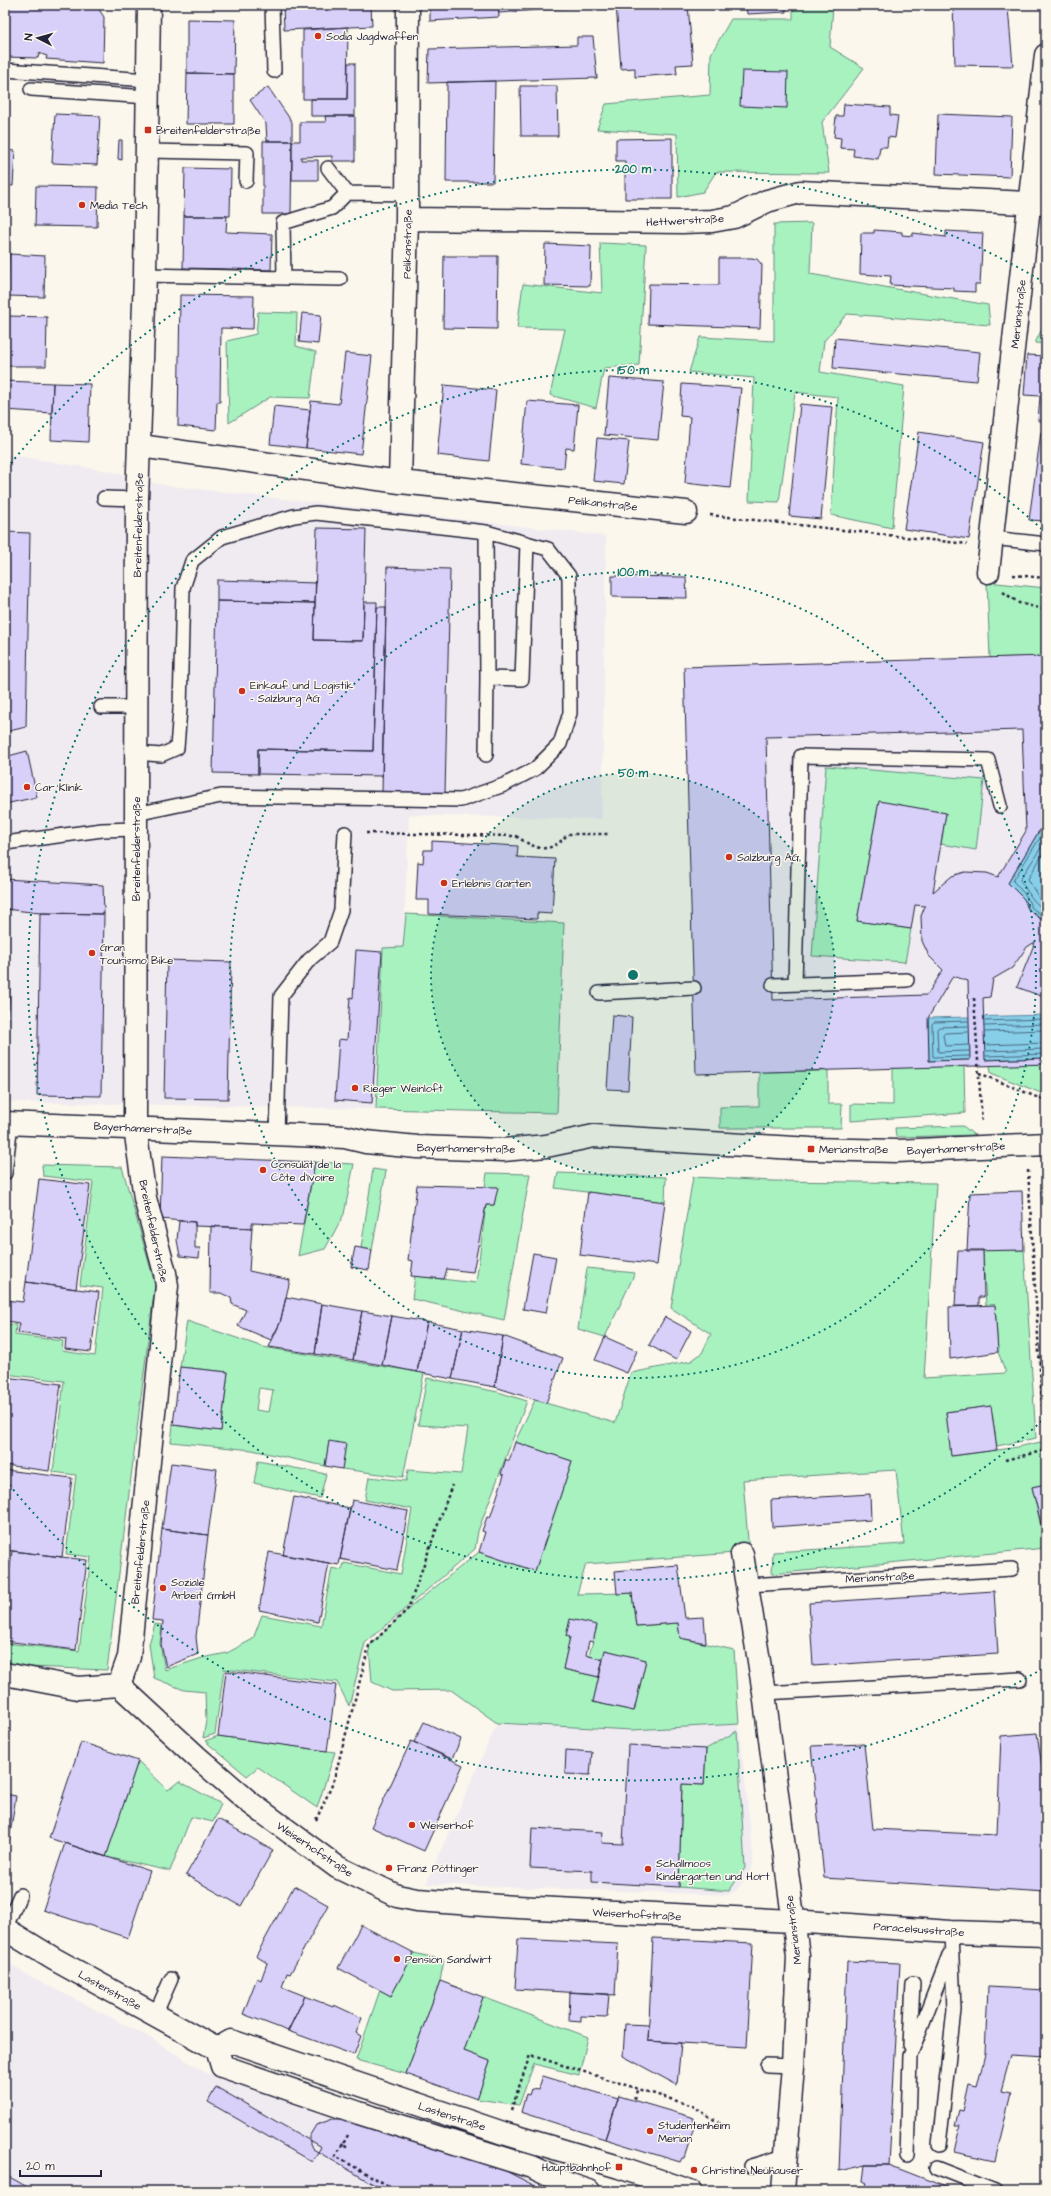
<svg xmlns="http://www.w3.org/2000/svg" width="1051" height="2196" font-family="'Architects Daughter',sans-serif">
  <rect width="100%" height="100%" fill="#fbf7ec"/>
  <filter id="ink" filterUnits="userSpaceOnUse"><feTurbulence type="fractalNoise" baseFrequency=".025" numOctaves="2"/><feDisplacementMap in="SourceGraphic" scale="8" xChannelSelector="R" yChannelSelector="G"/><feConvolveMatrix kernelMatrix="1 2 1 2 8 2 1 2 1" color-interpolation-filters="sRGB"/></filter>
  <g filter="url(#ink)">
    <path fill="#f0ebf0" d="M5,454L108,471L163,485L606,536L602,819L409,815L403,948H383L376,1109L5,1102Z
      M1046,656V1064L696,1074L684,667Z
      M497,1723L632,1730L739,1724L753,1855L751,1869L742,1883L736,1891L728,1895L426,1884Z
      M5,1960L24,1973L147,2036L206,2073L330,2106L574,2191H5Z"/>
    <path fill="#a8f2c0" stroke="#658a7e" fill-rule="evenodd" d="M793,5H833L830,47L864,68L822,122L829,173L716,172L703,192L678,197L677,134L597,129L606,104L710,95L711,54L731,19H793Z
      M812,223L810,274L988,305L990,325L847,314L824,341L820,372L904,386L892,528L831,515L838,397L795,392L779,502L749,501L754,378L689,372L700,337L774,341V224Z
      M600,243L646,245L639,365L604,368L596,408L550,395L565,329L517,328L523,284L602,293Z
      M258,312L297,313L296,346L316,352L310,398L270,397L229,423L227,341L256,334Z
      M1046,321V344L1035,343Z
      M987,582L1046,588V656L990,658Z
      M826,766L984,780L976,850L941,844L946,813L879,802L857,921L911,929L905,962L812,956Z
      M406,914L564,923L557,1113L376,1109L383,948L403,947Z
      M5,1036H9L8,1057L5,1056Z
      M1046,1064V1095L991,1073L990,1065Z
      M964,1066L965,1113L851,1121V1104L893,1105V1068Z
      M828,1071V1104H842L841,1128H720V1107L759,1106V1072Z
      M963,1126L974,1135L896,1137L895,1128Z
      M315,1162L354,1164L344,1214L325,1249L298,1256Z
      M42,1165L122,1167L155,1284L107,1670L5,1666V1643L79,1651L91,1557L66,1554L76,1475L53,1472L64,1381L5,1374V1324L16,1325L15,1335L63,1341L62,1351L95,1356L103,1288L80,1285L93,1182L43,1176Z
      M373,1169L386,1171L372,1250L361,1248Z
      M487,1173L530,1174L504,1320L412,1299L415,1276L476,1283L486,1205H494L497,1188L485,1187Z
      M558,1173L666,1177L665,1202L555,1188Z
      M693,1177L773,1181L936,1183L924,1378L1006,1373L998,1352L995,1306H986L983,1250H1024L1036,1438L997,1446L991,1406L946,1412L952,1456L1012,1448L1046,1441V1484L1032,1487L1046,1548L772,1574L773,1552L904,1544L896,1470L743,1480L749,1552L586,1564L577,1594L632,1593L636,1626L678,1623L680,1638L734,1650L739,1724L632,1730L497,1723L451,1690L392,1691L372,1682L369,1646L408,1609L479,1552L535,1571L572,1461L515,1442L535,1400L615,1423L631,1373L691,1361L702,1353L711,1334L671,1308ZM597,1626L589,1656L603,1660L605,1650L646,1660L634,1711L593,1702L599,1677L563,1669L570,1637Z
      M587,1268L635,1273L605,1337L578,1329Z
      M187,1321L263,1347L424,1373L403,1477L342,1469L329,1442L325,1466L252,1450L171,1442L173,1425L221,1431L228,1372L180,1367ZM259,1388L273,1390L269,1412L256,1410Z
      M427,1378L498,1392L527,1401L478,1531L475,1549L365,1643L349,1706L337,1682L224,1669L215,1734L203,1738L206,1721L205,1692L184,1690L154,1678L149,1644L155,1624L162,1625L160,1644L165,1670L202,1658L227,1653L253,1639L262,1615L321,1626L332,1568L342,1570L344,1563L401,1574L412,1509L365,1500L369,1477L406,1481L408,1470L461,1474L468,1428L418,1425Z
      M258,1461L326,1474L320,1498L254,1483Z
      M737,1731L745,1868L729,1891L679,1887L682,1784L704,1785L706,1749Z
      M218,1736L335,1752L317,1808L258,1767L247,1776L205,1741Z
      M138,1761L168,1790L179,1781L221,1804L213,1822L191,1817L170,1871L106,1857Z
      M414,1953L444,1960L440,1981L406,2074L356,2060L380,1990L391,1996Z
      M483,1997L588,2037L579,2075L534,2064L519,2105L477,2099L490,2061L464,2051Z"/>
    <path fill="#87cee8" stroke="#5f89a3" d="M1039,831H1046V913L1043,921L1028,909L1024,899L1008,883Z
      M1046,1015V1058L929,1061L928,1018Z"/>
    <g fill="none" stroke-linecap="round" stroke-linejoin="round">
      <path stroke="#4a6780" stroke-width="1" d="M1046,840L1020,880C1026,888 1036,909 1046,908
        M1046,849L1028,879L1040,900L1046,902
        M1045,913L1040,914L1031,907L1027,897L1013,881L1041,836L1046,835
        M968,1021L934,1022L932,1024L933,1057L969,1056
        M985,1021L1046,1019
        M968,1026L939,1027L937,1029L938,1052L969,1051
        M985,1026L1046,1024
        M968,1032L945,1033L943,1035L945,1046L969,1045
        M985,1032L1046,1030
        M986,1045L1046,1043
        M986,1051L1046,1049
        M986,1056L1046,1054"/>
    </g>
    <path fill="#d8d0f9" stroke="#22223b" fill-rule="evenodd" d="M5,5H96L104,17L103,63L46,59L47,56L39,53L38,58L5,57Z
      M283,5H371L372,26L284,30Z
      M430,5H498L499,17L430,21Z
      M498,5H575L576,7L499,13Z
      M616,5H688L693,64L676,65L677,74L635,77V68L621,69Z
      M746,5H786V12L747,14Z
      M953,5H991L992,9L1008,8L1013,66L955,65Z
      M187,19L235,20L234,74L187,73Z
      M348,27L347,99H303V30Z
      M577,37H593L597,78L428,83L429,49L577,45Z
      M348,63H355V116H311V99H347Z
      M742,71L788,72L787,108L740,106Z
      M187,73L234,74V124H186Z
      M495,81L493,182H446L447,82Z
      M520,86H557L558,136H521Z
      M268,87L292,122V141H267L266,124L250,100Z
      M844,104L890,107V115L898,116L895,138L888,137L887,147H880L878,159L853,156L854,149L840,148L841,138L834,137L836,116H843Z
      M55,114L100,116L97,165L52,163Z
      M938,114L1012,117L1010,177L936,174Z
      M325,116H355V161H332V156L301,157V160H318V180H292V141H300V122H326Z
      M672,138V199H625V161H616V139Z
      M119,140H122V160L118,159Z
      M263,141H292L291,214H263Z
      M5,150L15,151L13,186L5,185Z
      M185,168L231,169L230,216H184Z
      M36,186L98,187L97,227L35,226Z
      M184,216H227L226,232L272,234L271,270L183,268Z
      M874,230L902,232V235L913,236V233L946,237V231L983,233L980,284H975V292L954,291V288L890,285L891,276L860,274L861,233H874Z
      M545,244L591,246L590,286L544,285Z
      M9,254L45,256L44,297L7,296Z
      M444,256H498L497,329L443,328Z
      M719,258H752L757,259L762,265L760,328L648,324L649,284L719,285Z
      M180,295L254,296L253,329L221,328L220,402H217L216,430L178,426Z
      M302,313L321,315L318,344L299,342Z
      M7,316L47,317L46,366H6L5,320H7Z
      M835,338L980,352L977,381L833,368Z
      M345,353L372,356L361,454L306,448L311,401L339,404Z
      M1027,355L1046,356V421H1038L1040,396L1024,395Z
      M609,378L664,382L658,440L604,435Z
      M5,381L53,383L52,413L5,410Z
      M53,383L90,384L88,442L51,440Z
      M682,384L741,388L730,488L685,483L690,417L680,416Z
      M444,385L496,390L489,461L437,455Z
      M527,401L578,405L574,449L566,448L564,468L521,464Z
      M800,404L832,407L821,519L789,516Z
      M274,406L310,410L306,448L270,444Z
      M919,432L984,442L969,539L904,529Z
      M1041,432L1046,433V521L1029,520Z
      M597,438L629,441L624,484L593,481Z
      M317,528L366,529L363,641L314,640Z
      M5,532L30,533L26,727L5,732Z
      M387,567L450,569L445,794L382,793Z
      M612,576L686,577L687,598L612,597Z
      M217,580L316,583L315,603L217,601Z
      M217,601L315,603L314,640L363,641L364,602H377L373,751L258,749V774L213,773Z
      M377,607H386L382,776L258,774V749L373,751Z
      M1046,656V831H1039L1008,883L1024,899L1028,909L1043,921L1046,913V998L1017,987L1035,942L1027,947L1012,968L993,979L990,997L983,998L985,1060L1046,1058V1064L696,1074L684,667ZM1022,730L1026,831L998,877L987,873L965,872L952,876L933,892L946,813L879,801L857,921L911,929L915,905L925,906L921,916L922,941L929,956L943,970L927,995L773,1000L766,737ZM953,976L968,981L970,1060L929,1061L928,1018Z
      M27,751L37,797L5,804V757Z
      M432,841L518,846L517,857L555,859L552,914L537,913V919L429,914V900H416L418,862L423,863L424,850H432Z
      M5,879L103,885L104,914L40,913L5,909Z
      M40,913L104,914L101,1096L37,1095Z
      M356,950L382,952L372,1103L335,1100L339,1039L347,1040L350,997L353,998Z
      M167,960L231,962L228,1099L164,1098Z
      M5,982H10L7,1034H5Z
      M612,1015L632,1017L628,1090L607,1089Z
      M162,1156L315,1162L303,1225L252,1223V1228L195,1226V1222L160,1219Z
      M39,1179L90,1185L76,1289L26,1282Z
      M417,1185L498,1187L494,1205H486L473,1272L447,1269L444,1279L411,1276L413,1261L408,1260Z
      M1022,1191L1024,1250L967,1251L970,1193Z
      M1041,1191H1046V1251H1045Z
      M588,1192L665,1202L657,1265L580,1255Z
      M179,1221L195,1222V1248H200L199,1258L180,1256L177,1240Z
      M211,1226L252,1228L249,1271L290,1280L280,1323L271,1340L238,1326L246,1310L232,1304L231,1298L221,1293H210Z
      M355,1247L372,1250L369,1270L351,1267Z
      M958,1250H983L984,1297H979V1306H955Z
      M533,1253L556,1257L546,1313L523,1309Z
      M1044,1270H1046V1326L1045,1302Z
      M26,1282L99,1292L91,1352L65,1349L66,1339L18,1333L20,1323L5,1321V1300L23,1302Z
      M286,1297L322,1304L315,1354L269,1347L280,1323Z
      M322,1304L362,1311L353,1360L315,1354Z
      M995,1305L998,1352L950,1359L949,1307Z
      M362,1311L392,1316L382,1365L353,1360Z
      M392,1316L427,1322L417,1372L382,1365Z
      M665,1317L691,1331L676,1360L649,1345Z
      M427,1322L463,1329L452,1379L417,1372Z
      M463,1329L503,1336L495,1387L452,1379Z
      M503,1336L563,1358L546,1403L495,1387Z
      M605,1337L637,1351L627,1373L595,1360Z
      M180,1367L228,1372L221,1431L173,1425Z
      M5,1377L61,1384L49,1471L5,1465Z
      M991,1406L997,1450L951,1456L946,1412Z
      M329,1441L346,1444L342,1469L325,1466Z
      M515,1442L572,1461L535,1571L479,1552L485,1532L482,1531L487,1517L490,1518L504,1475L501,1474L506,1459L509,1461Z
      M171,1463L217,1469L208,1535L162,1529Z
      M5,1470L72,1478L62,1557L5,1550Z
      M1046,1484V1544L1032,1487Z
      M870,1494L871,1520L772,1527L771,1500Z
      M294,1497L350,1508L339,1565L283,1555Z
      M352,1500L408,1511L397,1570L340,1559Z
      M162,1529L208,1535L196,1637L198,1654L166,1667L161,1644L163,1621L152,1620Z
      M12,1551L87,1560L76,1650L5,1641V1606Z
      M269,1552L329,1563L318,1622L259,1610Z
      M678,1565L685,1618L704,1617L706,1643L680,1638L678,1623L636,1626L632,1593L617,1594L615,1571Z
      M994,1591L998,1654L813,1666L809,1603Z
      M570,1619L597,1625L593,1642L589,1641L586,1655L603,1660L599,1677L563,1669L570,1637L566,1636Z
      M605,1650L646,1660L634,1711L593,1702Z
      M226,1671L336,1685L327,1751L218,1736Z
      M424,1722L461,1739L452,1759L414,1742Z
      M1037,1733L1046,1794V1892L824,1878L811,1746L864,1744L873,1829L997,1835L1001,1736Z
      M411,1741L463,1765L424,1851L371,1827Z
      M81,1742L138,1761L106,1857L49,1838Z
      M628,1745L706,1749L704,1785L682,1784L679,1887L592,1882V1871L530,1868L532,1828L603,1832L602,1843L623,1844Z
      M566,1750L592,1752L590,1775L565,1774Z
      M5,1794L16,1796L9,1841L5,1840Z
      M218,1819L273,1850L241,1906L186,1875Z
      M65,1843L150,1871L128,1938L43,1910Z
      M294,1886L328,1905L290,1974L287,1973L282,1987L305,1996L288,2031L243,2014L257,1978L261,1980L267,1963L256,1956Z
      M361,1925L414,1953L391,1996L338,1968Z
      M653,1938L753,1943L747,2047L648,2041Z
      M518,1939L618,1944L615,1995L515,1989Z
      M847,1961L900,1963L889,2165H865L839,2171Z
      M440,1981L483,1997L464,2051L490,2061L477,2099L406,2074Z
      M988,1987L1046,1990V2056L1011,2054L1001,2091L1011,2093L995,2161L954,2152L960,2125H955L959,2110L963,2111L969,2084L977,2086L985,2054Z
      M570,1992L609,1994L607,2017L581,2016V2022L569,2021Z
      M305,1996L333,2007L334,2005L362,2018L356,2033L361,2036L354,2055L288,2031Z
      M625,2024L649,2025L648,2041L681,2043L677,2085L623,2056Z
      M543,2076L618,2099L605,2139L521,2112L526,2094L529,2095L531,2089L538,2090Z
      M216,2087L321,2147L312,2162L208,2102Z
      M619,2096L694,2118L693,2123L695,2124L684,2158H682L680,2162L605,2139Z
      M333,2119H346L447,2150L506,2171L535,2186L541,2191H385L313,2149L310,2145V2135L316,2125Z
      M865,2165H889L956,2191H864L867,2183L863,2181Z
      M5,2175L15,2180L34,2191H5Z"/>
    <g fill="none" stroke-linecap="round" stroke-linejoin="round">
      <defs>
        <path id="lane" d="M272,5L274,71
          M5,70L148,80
          M31,89L148,97
          M147,151L247,153L246,181
          M328,168L347,193
          M145,275L340,279
          M284,278L283,223L332,208L347,193L408,194
          M104,498L137,499
          M486,532L487,678L522,679L527,543
          M992,538L1046,544
          M101,707H137
          M486,755L487,678
          M136,814L221,796L461,800L504,785L535,769L560,744L570,713L569,576L548,549L486,532L316,513L294,516L222,537L192,561L183,588L180,709L177,748L161,755L136,753
          M5,843L102,830L136,829
          M795,984L801,756L988,760L1000,806
          M773,985L907,980
          M599,993L694,988
          M277,1135L281,996L309,960L330,942L341,910L345,833
          M5,1173L11,1123
          M748,1585L1012,1569
          M764,1693L1020,1679
          M5,1929L20,1895
          M155,2015L171,1979
          M910,2045L913,1983
          M767,2065L793,2066
          M939,2145L954,2010L951,1932
          M907,2156L910,2056L949,1955
          M751,2166L785,2156
          M936,2168L995,2191"/>
        <path id="street" d="M407,219L682,222L712,221L734,217L767,201L800,192L1046,204
          M140,446L400,482L686,512
          M400,482L407,219L408,5
          M988,572L1046,55
          M5,1123L345,1137L366,1142L417,1147L503,1150L546,1146L594,1136L811,1149L897,1151L1046,1144
          M742,1554L764,1693L798,1956L793,2066L783,2191
          M5,1674L78,1688L119,1685L197,1757L249,1802L337,1867L397,1896L417,1900L500,1906L792,1921L951,1932L1046,1935
          M119,1685L129,1657L167,1286L165,1273L145,1198L135,1128L137,499L145,275L149,5
          M5,1929L54,1959L217,2049L222,2066L359,2113L532,2167L568,2184L589,2191
          M217,2049L231,2041L503,2133L619,2167L690,2191"/>
      </defs>
      <use href="#lane" stroke="#22223b" stroke-width="16"/>
      <use href="#street" stroke="#22223b" stroke-width="25"/>
      <path stroke="#22223b" stroke-width="2.5" stroke-dasharray="3 3" stroke-linecap="butt" d="M710,515L967,544
        M1013,575L1046,578
        M1003,592L1019,603L1046,610
        M366,833L516,836C537,850 549,855 568,834H610
        M974,998L982,1123
        M979,1073L1046,1101
        M1028,1170L1042,1403L1046,1423
        M1005,1460L1046,1450
        M316,1820L333,1783L369,1646L408,1609L452,1485
        M634,2099L638,2088
        M511,2110L530,2055L693,2106L724,2126
        M348,2135L343,2144L348,2147
        M343,2144L335,2156L387,2185"/>
      <use href="#lane" stroke="#fbf7ec" stroke-width="13"/>
      <use href="#street" stroke="#fbf7ec" stroke-width="22"/>
    </g>
  </g>
  <circle cx="633" cy="975" r="202" fill="#0f766e" fill-opacity=".12"/>
  <g fill="none" stroke="#0f766e" stroke-width="2" stroke-dasharray="2 4">
    <circle cx="633" cy="975" r="202"/>
    <circle cx="633" cy="975" r="403"/>
    <path d="M1046 1417A605 605 0 1 1 1046 533"/>
    <path d="M1042 1669A806 806 0 0 1 7 1482M7 468A806 806 0 0 1 1042 281"/>
  </g>
  <g fill="#c8321e" stroke="#fbf7ec" stroke-width="1.5">
    <circle cx="318" cy="36" r="4"/>
    <rect x="144" y="126" width="8" height="8" rx="2"/>
    <circle cx="82" cy="205" r="4"/>
    <circle cx="242" cy="691" r="4"/>
    <circle cx="27" cy="787" r="4"/>
    <circle cx="729" cy="857" r="4"/>
    <circle cx="444" cy="883" r="4"/>
    <circle cx="92" cy="953" r="4"/>
    <circle cx="355" cy="1088" r="4"/>
    <rect x="807" y="1145" width="8" height="8" rx="2"/>
    <circle cx="263" cy="1170" r="4"/>
    <circle cx="163" cy="1588" r="4"/>
    <circle cx="412" cy="1825" r="4"/>
    <circle cx="389" cy="1868" r="4"/>
    <circle cx="648" cy="1869" r="4"/>
    <circle cx="397" cy="1959" r="4"/>
    <circle cx="650" cy="2131" r="4"/>
    <rect x="615" y="2163" width="8" height="8" rx="2"/>
    <circle cx="694" cy="2170" r="4"/>
  </g>
  <g text-anchor="middle" stroke-width="3" stroke-linejoin="round" paint-order="stroke">
    <g font-size="11" fill="#22223b" stroke="#fbf7ec" text-anchor="start">
      <text x="326" y="40">Sodia Jagdwaffen</text>
      <text x="156" y="134">Breitenfelderstraße</text>
      <text x="90" y="209">Media Tech</text>
      <text x="250" y="689">Einkauf und Logistik<tspan x="250" dy="13">- Salzburg AG</tspan></text>
      <text x="35" y="791">Car Klinik</text>
      <text x="737" y="861">Salzburg AG</text>
      <text x="452" y="887">Erlebnis Garten</text>
      <text x="100" y="951">Gran<tspan x="100" dy="13">Tourismo Bike</tspan></text>
      <text x="363" y="1092">Rieger Weinloft</text>
      <text x="819" y="1153">Merianstraße</text>
      <text x="271" y="1168">Consulat de la<tspan x="271" dy="13">Côte d'Ivoire</tspan></text>
      <text x="171" y="1586">Soziale<tspan x="171" dy="13">Arbeit GmbH</tspan></text>
      <text x="420" y="1829">Weiserhof</text>
      <text x="656" y="1867">Schallmoos<tspan x="656" dy="13">Kindergarten und Hort</tspan></text>
      <text x="397" y="1872">Franz Pöttinger</text>
      <text x="405" y="1963">Pension Sandwirt</text>
      <text x="658" y="2129">Studentenheim<tspan x="658" dy="13">Merian</tspan></text>
      <text x="611" y="2171" text-anchor="end">Hauptbahnhof</text>
      <text x="702" y="2174">Christine Neuhauser</text>
    </g>
    <g font-size="11" fill="#22223b" stroke="#fbf7ec">
      <text transform="translate(685 220) rotate(-3)" y="4">Hettwerstraße</text>
      <text transform="translate(407 244) rotate(-89)" y="4">Pelikanstraße</text>
      <text transform="translate(1018 314) rotate(-84)" y="4">Merianstraße</text>
      <text transform="translate(603 503) rotate(6)" y="4">Pelikanstraße</text>
      <text transform="translate(138 525) rotate(-89)" y="4">Breitenfelderstraße</text>
      <text transform="translate(136 849) rotate(-90)" y="4">Breitenfelderstraße</text>
      <text transform="translate(143 1128) rotate(3)" y="4">Bayerhamerstraße</text>
      <text transform="translate(466 1148) rotate(1)" y="4">Bayerhamerstraße</text>
      <text transform="translate(956 1148) rotate(-3)" y="4">Bayerhamerstraße</text>
      <text transform="translate(154 1231) rotate(78)" y="4">Breitenfelderstraße</text>
      <text transform="translate(140 1552) rotate(-84)" y="4">Breitenfelderstraße</text>
      <text transform="translate(880 1577) rotate(-3)" y="4">Merianstraße</text>
      <text transform="translate(315 1849) rotate(34)" y="4">Weiserhofstraße</text>
      <text transform="translate(637 1914) rotate(3)" y="4">Weiserhofstraße</text>
      <text transform="translate(919 1929) rotate(4)" y="4">Paracelsusstraße</text>
      <text transform="translate(793 1930) rotate(-97)" y="4">Merianstraße</text>
      <text transform="translate(110 1990) rotate(29)" y="4">Lastenstraße</text>
      <text transform="translate(452 2116) rotate(18)" y="4">Lastenstraße</text>
    </g>
  </g>
  <circle cx="633" cy="975" r="6" fill="#0f766e" stroke="#fbf7ec" stroke-width="2"/>
  <g font-size="12" text-anchor="middle" font-weight="bold" fill="#0f766e" stroke="#fbf7ec" stroke-width="3" stroke-linejoin="round" paint-order="stroke">
    <text x="633" y="173">200 m</text>
    <text x="633" y="374">150 m</text>
    <text x="633" y="576">100 m</text>
    <text x="633" y="777">50 m</text>
  </g>
  <rect width="1051" height="2196" fill="none" stroke="#fbf7ec" stroke-width="20"/>
  <rect x="10" y="10" width="1031" height="2176" fill="none" stroke="#22223b" stroke-width="1.5" filter="url(#ink)"/>
  <g transform="translate(38 38) rotate(276)" stroke="#fbf7ec" stroke-width="3" paint-order="stroke">
  <path d="M0-3L7 15L0 10L-7 15Z" fill="#22223b"/>
  <text y="-6" font-size="11" font-weight="bold" text-anchor="middle" fill="#22223b">N</text>
  </g>
  <path d="M20 2170v6h81v-6" fill="none" stroke="#22223b" stroke-width="2"/>
  <text x="26" y="2170" font-size="12" fill="#22223b" stroke="#fbf7ec" stroke-width="3" paint-order="stroke">20 m</text>
</svg>
